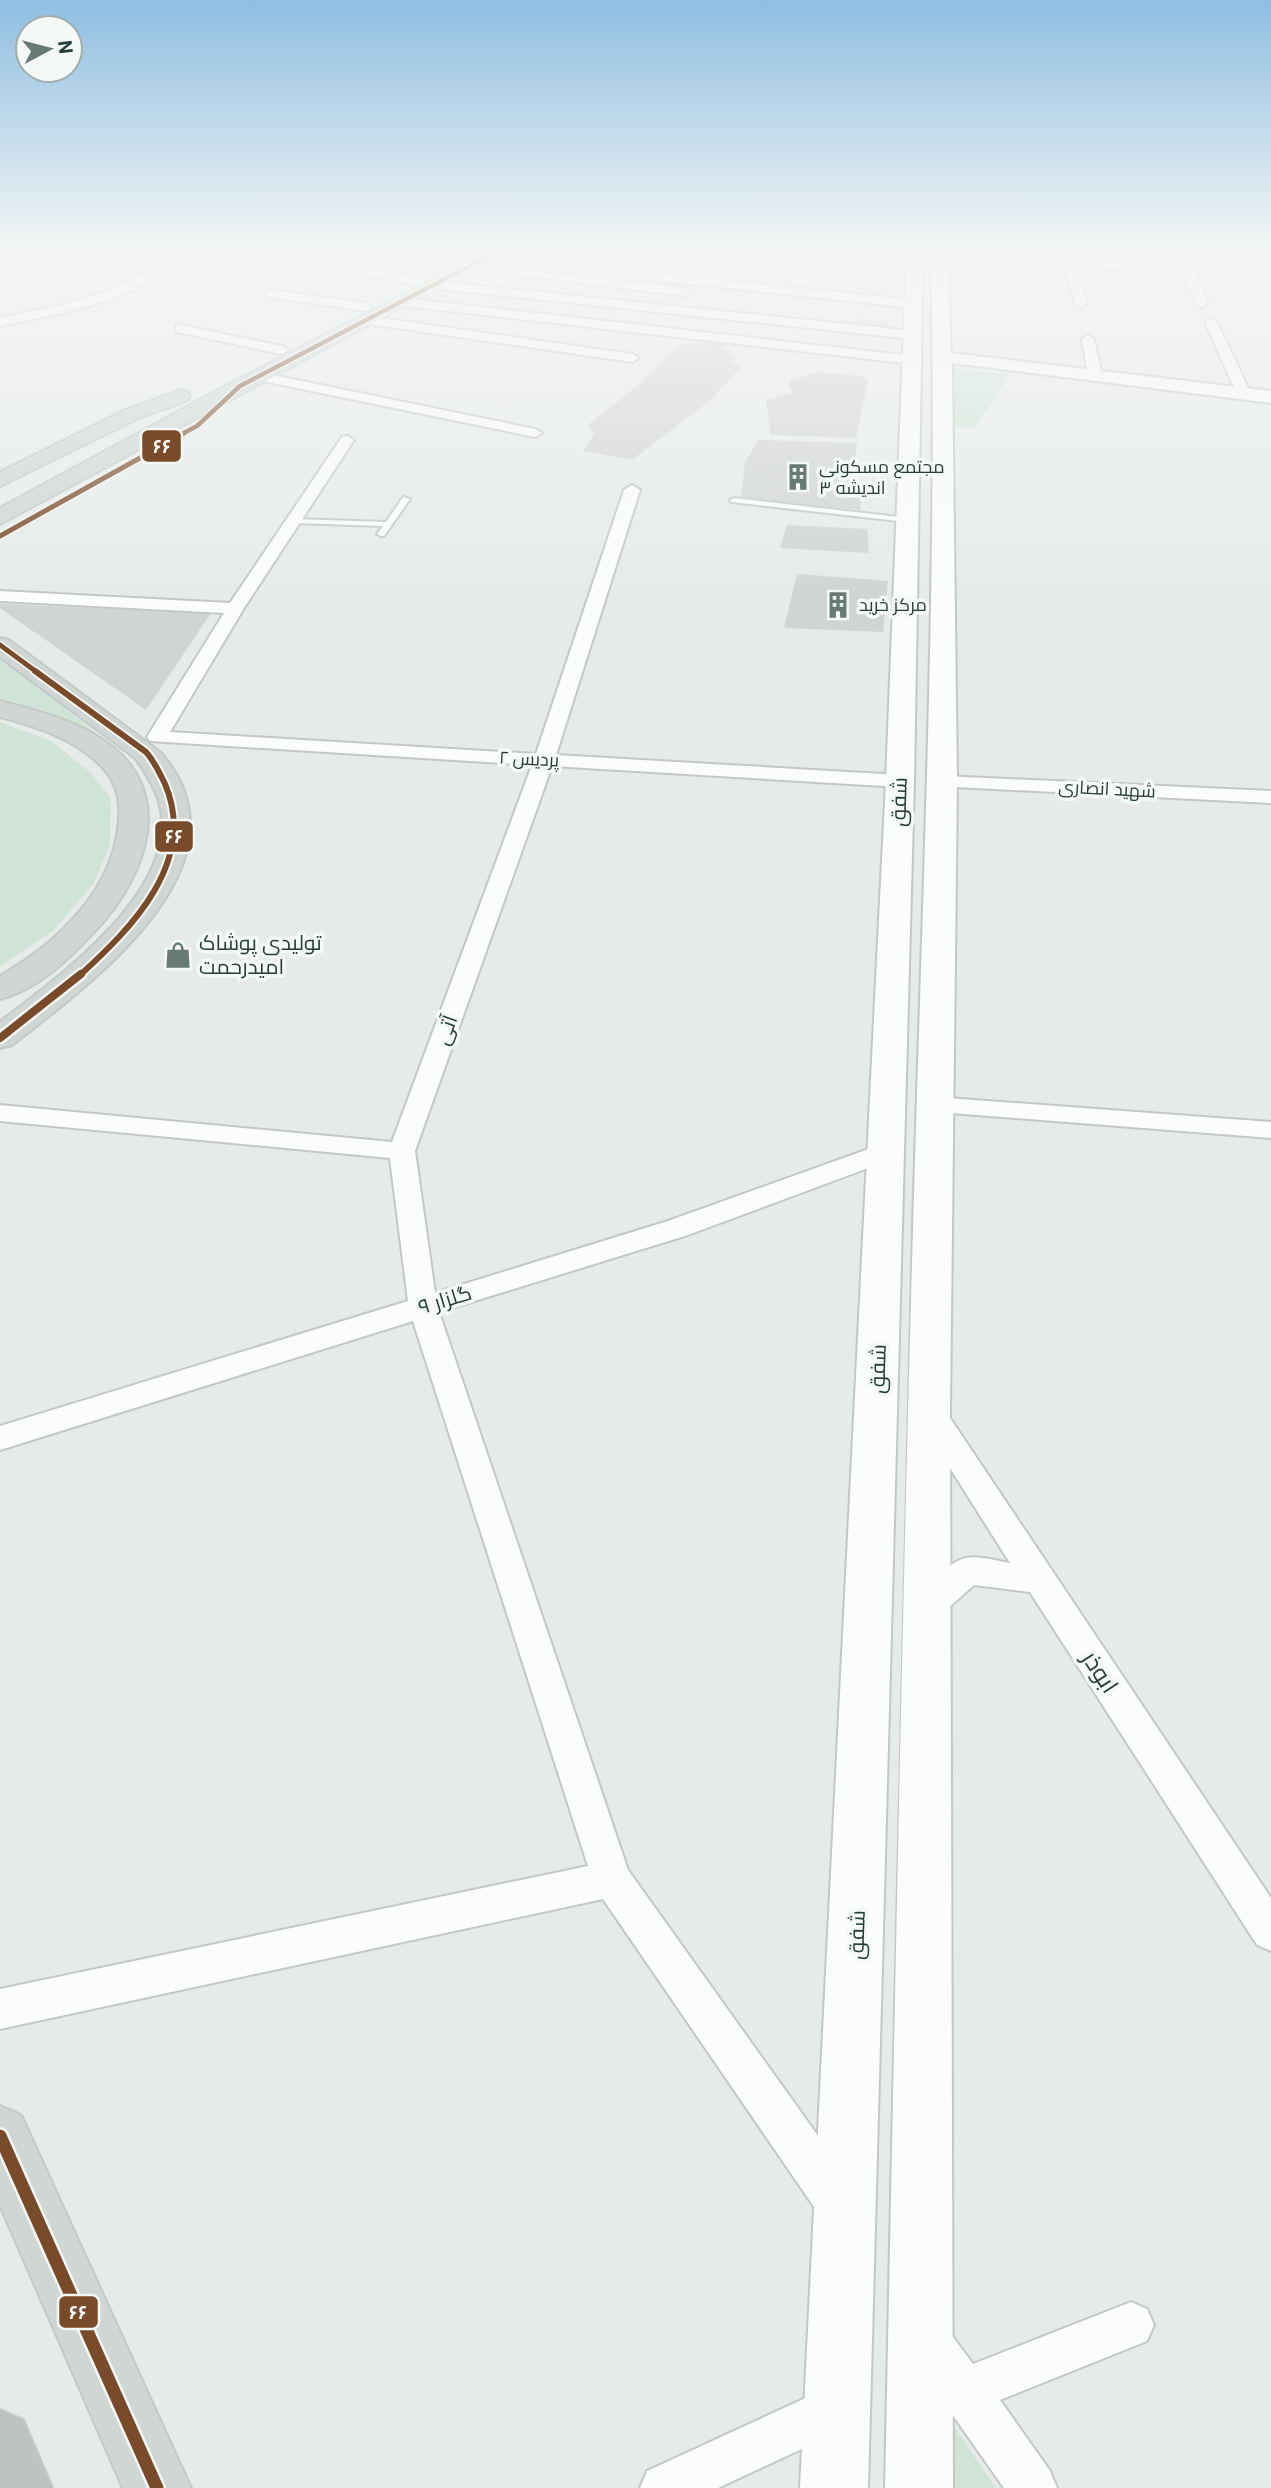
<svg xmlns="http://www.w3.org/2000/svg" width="1271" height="2488" font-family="Roboto,Cairo,sans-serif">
  <rect width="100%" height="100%" fill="#e6ebe9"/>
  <path fill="#d0e3d7" d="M1027,249L1164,250L1176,267L1018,261Z
    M950,368L1011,374L974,428L948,426Z
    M0,656L13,666L102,738L46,711L0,699Z
    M0,722L51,741L90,772L111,798L110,845L94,883L53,931L0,966Z
    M950,2421L996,2488H952Z"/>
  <path fill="#d0d4d3" d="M973,249H1022L1011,259L964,257Z
    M867,257L892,260L886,265L862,261Z
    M860,319L889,322L883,328L853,326Z
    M707,343L725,345L721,350L732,351L729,355L738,356L733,363L743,365L715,395L716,396L632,460L583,451L594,434L588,425L637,386L681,344Z
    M817,372L860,376L868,380L856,438L771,435L766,400L793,393L788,387L790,381Z
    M759,440L857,443L852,492H862L860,510L741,498L745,462Z
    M787,525L867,529L869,553L780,548Z
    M797,574L888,581L883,632L784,628Z
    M0,604L211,613L146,710L0,608Z"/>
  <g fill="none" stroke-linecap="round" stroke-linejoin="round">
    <defs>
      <path id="lane" d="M403,497L410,499L384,536H381L377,534L383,526L294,523L290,521L294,519L386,522Z
        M734,498L907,518L911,520L907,522L731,502L730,500Z"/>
      <path id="street" d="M179,249H192C145,301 65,312 0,326V318C65,305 127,293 179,249Z
        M426,249H457L477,254C467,260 436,255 426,249Z
        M612,249H626L592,271H584V267Z
        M708,249H721L684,276L766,285L813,249H825L779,286L914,300L920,304L914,308L663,281L657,277L663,273L671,274Z
        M1173,249H1184L1192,265L1236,267L1242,270L1236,273L1195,272L1208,303L1202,307L1196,303L1183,272L1077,269L1087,303L1081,307L1075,303L1065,268L941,264L935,261L941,258L1180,265Z
        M332,263L418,277L424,281L418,285L328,268V264Z
        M521,270L685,288L691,292L685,296L517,275L515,273Z
        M434,281L914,331L920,335L914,339L430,288L428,285Z
        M271,290L366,303L372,307L366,311L267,297L265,294Z
        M401,298L913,356L920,360L913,364L397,305V299Z
        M366,316L632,354L639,358L632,362L362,323L360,320Z
        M1211,318L1217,322L1251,394L1249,397L1244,398L1237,394L1205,322Z
        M180,325L282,346L288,350L282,354L176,332V326Z
        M1088,335L1094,339L1102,375L1095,379L1088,375L1082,339Z
        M258,372L535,429L542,433L535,437L253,379L251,376Z
        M347,436L354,440L244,608L170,732L536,754L624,490L632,485L640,490L556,755L900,775L907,777L910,781L907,785L900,787L552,766L415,1151L435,1293L668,1221L877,1146L886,1143L895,1146L899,1152L895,1158L688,1235L439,1312L628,1870L853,2185L859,2201L853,2217L837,2223L821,2217L603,1899L0,2029V1989L588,1866L413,1321L0,1450V1426L408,1301L390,1158L0,1121V1105L392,1142L532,765L150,741L147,737L224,613L0,601V591L230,603L342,437Z
        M943,776L1271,791V803L936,786L933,782L936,778Z
        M934,1097L1271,1122V1138L925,1111L921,1105L925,1099Z
        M929,1399L940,1403L1271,1898V1951L1257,1945L1030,1592L974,1585C956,1600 940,1622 916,1614L911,1604C918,1590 950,1561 966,1558C979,1555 997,1561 1010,1563L914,1411L918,1403Z
        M1131,2302L1147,2309L1154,2325L1147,2341L1000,2400L1050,2471L1057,2488H1004L915,2361L908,2345L915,2329L931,2322L947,2329L973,2364Z
        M836,2384L853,2391L860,2408L853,2425L718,2488H640L647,2471Z"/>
      <path id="secondary" d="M907,249H923L914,781L868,2488H800L886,781Z
        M931,249H947L951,353L1271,391V403L952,363L957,782L950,1411L953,2488H885C894,2068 901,1648 913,1228C922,901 938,576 931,249Z"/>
      <path id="primary" d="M491,249H510L0,524V508L233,382Z
        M181,390L188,392L190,396L188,400L137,419L0,486V472L123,411Z
        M0,638L9,640L160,752C258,863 91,983 12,1045L0,1048V1022C61,975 197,879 154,789C148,777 143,767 134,757L0,657Z
        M0,701C35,710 70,719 100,738C179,788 148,875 95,931C70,958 37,990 0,999V976C58,943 115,889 119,819C120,802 118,788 108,774C83,741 38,727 0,717Z
        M0,2106L21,2115L191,2488H123L0,2205Z"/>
      <path id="highway" d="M0,2410L23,2420L52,2488H0Z"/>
    </defs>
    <use href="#lane" stroke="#c3c8c6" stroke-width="4"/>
    <use href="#street" stroke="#c3c8c6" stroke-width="4"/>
    <use href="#secondary" stroke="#c2c8c6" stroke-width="4"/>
    <use href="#primary" stroke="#c2cac8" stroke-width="4"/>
    <use href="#highway" stroke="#c2cac8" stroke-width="4"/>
    <use href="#lane" fill="#fbfcfc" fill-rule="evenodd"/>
    <use href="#street" fill="#fbfcfc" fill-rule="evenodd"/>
    <use href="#secondary" fill="#fbfcfc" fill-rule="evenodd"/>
    <use href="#primary" fill="#cfd6d4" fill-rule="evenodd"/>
    <use href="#highway" fill="#bcc3c1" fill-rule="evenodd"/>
    <defs>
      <path id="bus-1-far4" d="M180,435L197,426L240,386L502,249"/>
      <path id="bus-1-far3" d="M0,536L183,434
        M0,645L38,673"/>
      <path id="bus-1-far2" d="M35,671L146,752C155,762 159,772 165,784C198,861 132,928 79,976"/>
      <path id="bus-1-far1" d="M0,1038L81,974"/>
      <path id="bus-1" d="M0,2136L157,2488"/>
    </defs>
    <use href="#bus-1-far4" stroke="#f4f9f7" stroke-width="7"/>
    <use href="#bus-1-far3" stroke="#f4f9f7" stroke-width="8"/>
    <use href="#bus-1-far2" stroke="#f4f9f7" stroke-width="10"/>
    <use href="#bus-1-far1" stroke="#f4f9f7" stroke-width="13"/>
    <use href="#bus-1" stroke="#f4f9f7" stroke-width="18"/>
    <use href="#bus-1-far4" stroke="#7a4b2a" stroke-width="4.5"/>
    <use href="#bus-1-far3" stroke="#7a4b2a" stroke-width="5"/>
    <use href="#bus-1-far2" stroke="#7a4b2a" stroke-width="6"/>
    <use href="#bus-1-far1" stroke="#7a4b2a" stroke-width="8"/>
    <use href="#bus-1" stroke="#7a4b2a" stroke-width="13"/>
  </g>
  <linearGradient id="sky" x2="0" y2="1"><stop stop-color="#8fbee1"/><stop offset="0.42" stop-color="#f4f6f5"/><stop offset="1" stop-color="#f4f6f5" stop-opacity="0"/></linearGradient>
  <rect width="1271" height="597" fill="url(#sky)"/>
  <defs>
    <symbol id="building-bare" viewBox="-9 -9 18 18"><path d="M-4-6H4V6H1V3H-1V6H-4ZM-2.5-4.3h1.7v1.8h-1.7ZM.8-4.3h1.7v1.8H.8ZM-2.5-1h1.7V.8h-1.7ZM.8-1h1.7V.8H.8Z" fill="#687a76" stroke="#f4f9f7" stroke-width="2.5" paint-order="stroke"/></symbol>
    <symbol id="shop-bare" viewBox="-9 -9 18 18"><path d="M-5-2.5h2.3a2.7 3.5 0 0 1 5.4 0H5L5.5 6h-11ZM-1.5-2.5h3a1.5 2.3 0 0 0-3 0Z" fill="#687a76" stroke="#f4f9f7" stroke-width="2.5" paint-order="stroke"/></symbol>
  </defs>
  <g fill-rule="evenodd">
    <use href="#building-bare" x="779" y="458" width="38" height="38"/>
    <use href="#building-bare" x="819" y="586" width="38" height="38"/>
    <use href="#shop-bare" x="159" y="936" width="38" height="38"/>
  </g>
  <g text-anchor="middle" stroke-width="7" stroke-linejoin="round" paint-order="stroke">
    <g font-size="18" fill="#243d38" stroke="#f4f9f7" text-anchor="start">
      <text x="819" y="473">مجتمع مسکونی<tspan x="819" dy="21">اندیشه ۳</tspan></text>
      <text x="859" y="611">مرکز خرید</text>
    </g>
    <g font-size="18" fill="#243d38" stroke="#f4f9f7">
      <text transform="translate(529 759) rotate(3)" y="6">پردیس ۲</text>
      <text transform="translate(1107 789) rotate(3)" y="6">شهید انصاری</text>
    </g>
    <g font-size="21" fill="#243d38" stroke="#f4f9f7">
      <text transform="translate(899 802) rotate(-88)" y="7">شفق</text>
      <text transform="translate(446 1030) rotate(-70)" y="7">آتی</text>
      <text transform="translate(445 1300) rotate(-17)" y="7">گلزار ۹</text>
      <text transform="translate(878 1369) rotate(-88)" y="7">شفق</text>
      <text transform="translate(857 1935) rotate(-88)" y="7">شفق</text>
    </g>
    <g font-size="21" fill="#243d38" stroke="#f4f9f7" text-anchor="start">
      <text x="199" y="950">تولیدی پوشاک<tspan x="199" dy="24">امیدرحمت</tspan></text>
    </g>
    <g font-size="24" fill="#243d38" stroke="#f4f9f7">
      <text transform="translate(1100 1672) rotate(57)" y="8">ابوذر</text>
    </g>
  </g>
  <g stroke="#f4f9f7" stroke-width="2.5">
    <rect x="141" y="429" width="41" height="34" rx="7" fill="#7a4b2a"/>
    <rect x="154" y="820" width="40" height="33" rx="7" fill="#7a4b2a"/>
    <rect x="58" y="2295" width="41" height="34" rx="7" fill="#7a4b2a"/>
  </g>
  <g font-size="19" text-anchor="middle" font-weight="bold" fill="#fff">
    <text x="162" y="453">۶۶</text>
    <text x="174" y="843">۶۶</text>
    <text x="78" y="2319">۶۶</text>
  </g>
  <g transform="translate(49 49) rotate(83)"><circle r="33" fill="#f4f9f7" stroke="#a1aeab" stroke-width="2"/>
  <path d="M0-5L12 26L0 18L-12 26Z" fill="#687a76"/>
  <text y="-10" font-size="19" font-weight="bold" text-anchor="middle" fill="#243d38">N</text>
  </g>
</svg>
